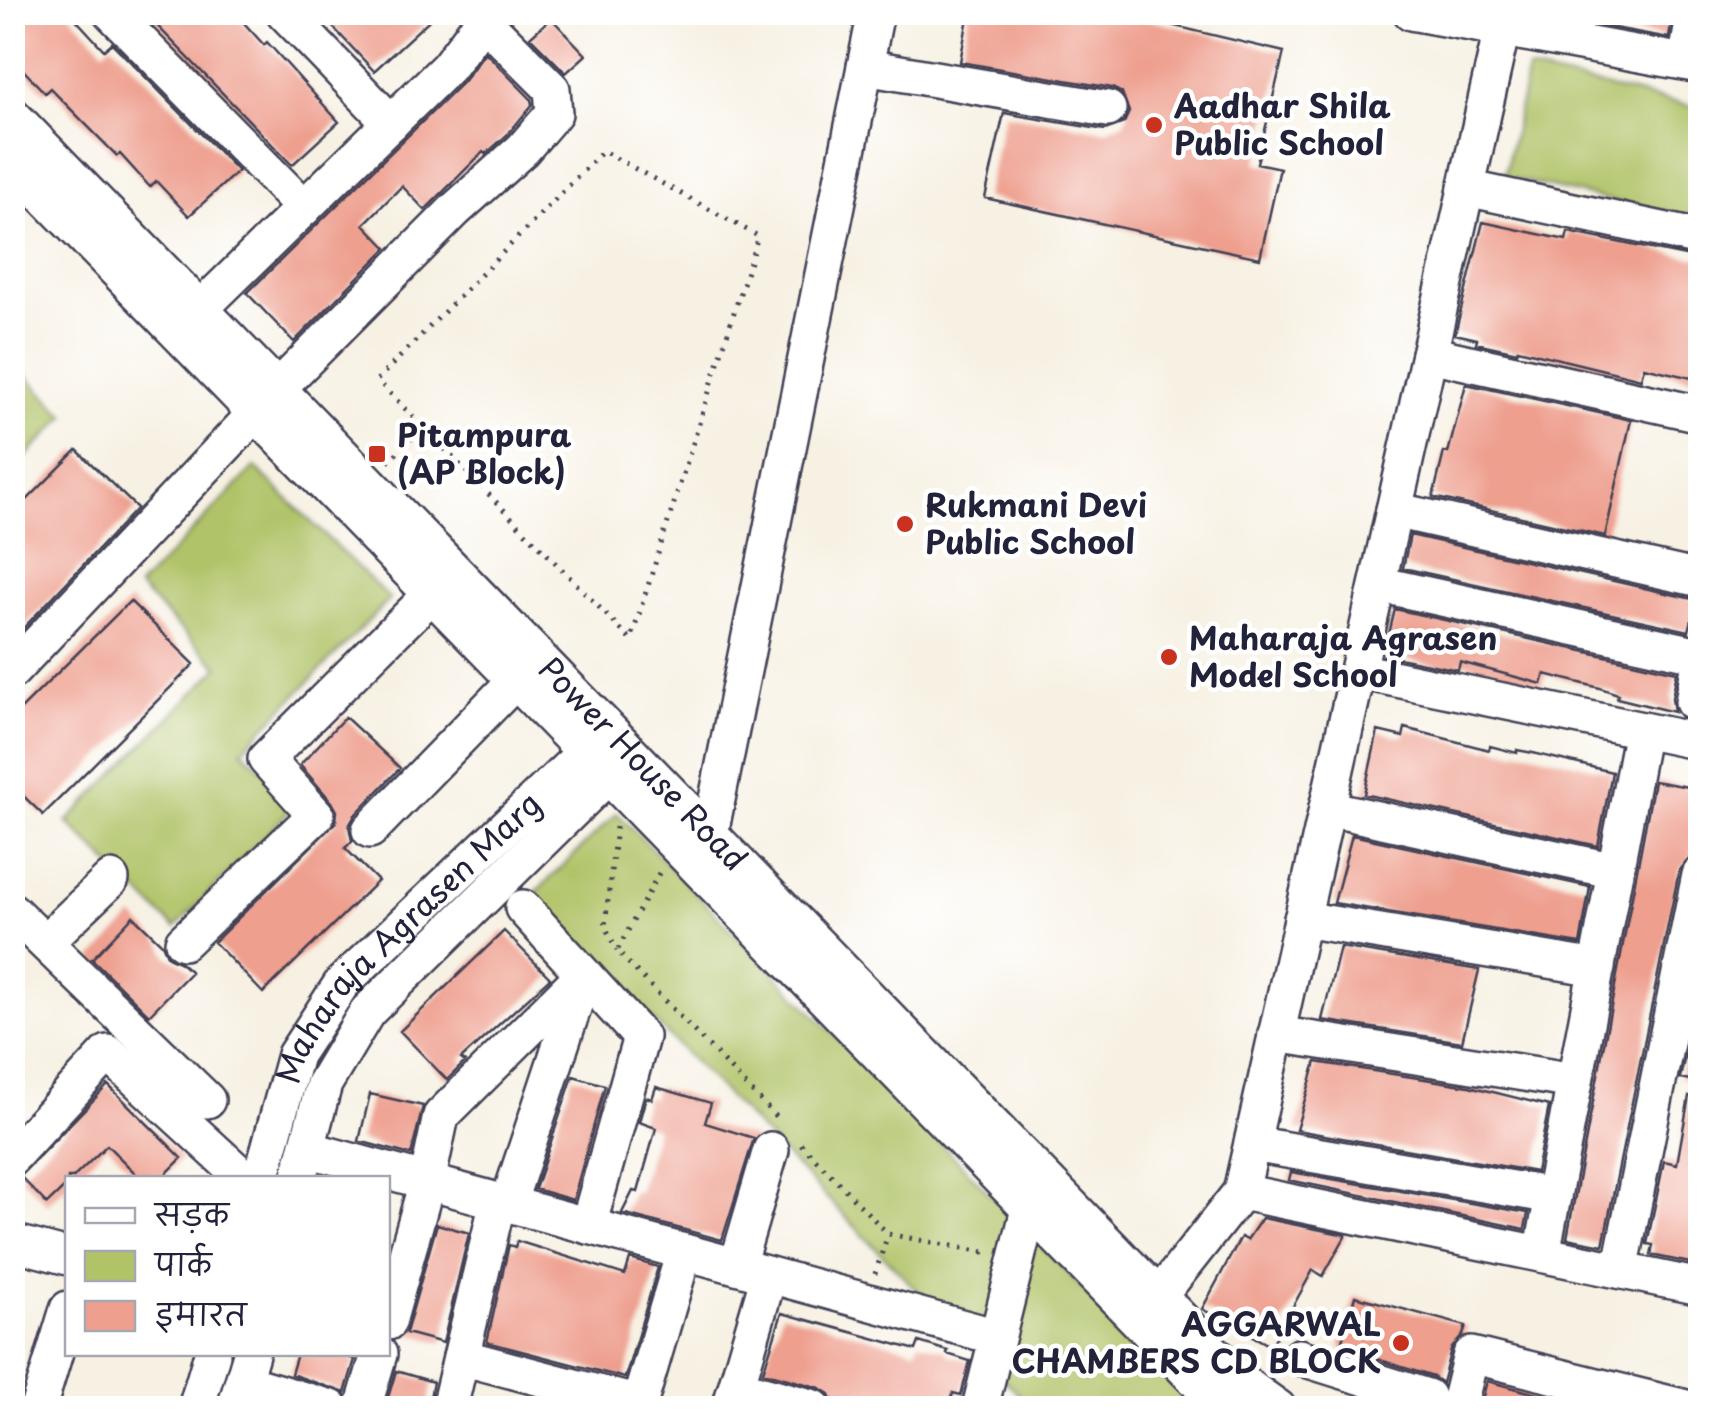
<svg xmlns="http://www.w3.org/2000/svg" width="1713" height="1421" font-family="'Playpen Sans','Playpen Sans Deva',sans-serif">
  <rect width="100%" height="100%" fill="#fff"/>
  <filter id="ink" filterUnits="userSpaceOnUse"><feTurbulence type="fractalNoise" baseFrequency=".01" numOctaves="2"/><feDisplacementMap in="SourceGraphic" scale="20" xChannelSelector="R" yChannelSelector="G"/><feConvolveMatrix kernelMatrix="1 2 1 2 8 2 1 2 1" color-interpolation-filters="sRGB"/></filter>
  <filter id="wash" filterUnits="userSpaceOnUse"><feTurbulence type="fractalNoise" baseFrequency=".0048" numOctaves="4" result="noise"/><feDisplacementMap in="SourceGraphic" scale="40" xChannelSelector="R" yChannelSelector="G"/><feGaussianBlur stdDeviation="2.25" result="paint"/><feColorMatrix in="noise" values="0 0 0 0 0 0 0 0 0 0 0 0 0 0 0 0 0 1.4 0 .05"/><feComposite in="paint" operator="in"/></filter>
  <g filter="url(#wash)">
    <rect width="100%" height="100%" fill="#f7f1e3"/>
    <path fill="#b0c367" stroke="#697251" stroke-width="2.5" d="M1528,70L1700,108V220L1504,177Z
      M13,363L66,416L13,470H12Z
      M255,467L390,599L242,750L297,803L175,928L67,822L219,667L138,587Z
      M617,813L1200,1408H1032L532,896Z"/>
    <g id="blocks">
      <path fill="#ee9f8e" d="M12,12H69L104,50L112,43L238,171L189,216L156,181L150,187L120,154L117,156L50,88L45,93L12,58Z
        M144,12H234L264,45L267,42L339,122L292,165Z
        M319,12H438L374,71Z
        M969,12H1116L1284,52L1257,163L1280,168L1260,258L985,198L1004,113L1105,130L1124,123L1129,112L1122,93L1112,88L960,62Z
        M1573,12H1673L1669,38L1571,20Z
        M551,18L586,55L566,73L530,37Z
        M485,52L531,99L532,105L508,134L486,154L483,152L425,210L402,186L364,224L387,248L294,342L247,293L463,82Z
        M1483,222L1566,240L1568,232L1700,259V380L1644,367L1641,379L1518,349L1517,352L1476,343L1477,339L1455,334Z
        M1466,384L1631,420L1605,536L1433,497L1444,452L1448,453Z
        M77,450L137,508L12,640V515Z
        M1410,535L1697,600L1689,631L1403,568Z
        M130,601L194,664L43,815L12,785V718Z
        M1395,609L1677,672L1672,698L1674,712L1617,698L1618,694L1600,688L1545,674L1542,684L1460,662L1458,670L1384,655Z
        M345,717L400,768L355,815L349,826L352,841L345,848L378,881L263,993L214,942L336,822L337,811L332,802L300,765Z
        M1405,728L1489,750L1490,746L1517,753V750L1533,753L1612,772L1598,846L1364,794L1378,731L1403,737Z
        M1654,781L1700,789V826H1697L1692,856L1679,871L1603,1245L1567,1238Z
        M1352,835L1590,887L1580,944L1334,903Z
        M133,916L162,944L168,957L181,963L191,972L149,1015L92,959Z
        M504,931L550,978L461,1059L465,1062L447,1080L400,1031Z
        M1340,947L1479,970L1462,1042L1322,1020Z
        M1687,1047L1700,1049V1082L1680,1078Z
        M1316,1062L1469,1086L1549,1106L1536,1172L1296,1130Z
        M573,1076L605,1085L573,1200L535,1189Z
        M108,1085L182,1158L162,1178H140L107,1145L73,1178H68V1184L47,1204L20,1176Z
        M656,1087L711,1103L705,1123L754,1138L722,1240L622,1213L633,1191L638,1192L656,1128L639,1122L646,1097L652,1099Z
        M370,1094L423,1106L411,1155L359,1141Z
        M1689,1096L1700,1097V1265L1651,1255L1653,1245L1647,1244L1664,1161L1677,1164Z
        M1291,1172L1528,1213L1525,1229L1289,1180Z
        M1262,1218L1346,1235L1323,1276L1313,1270L1271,1346L1202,1309L1241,1237L1247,1240Z
        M437,1224L469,1233L443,1343L406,1333Z
        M517,1241L625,1275L630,1259L658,1267L625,1378L487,1342L509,1245L515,1247Z
        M1355,1296L1466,1326L1463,1335L1451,1349L1442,1383L1433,1377L1340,1347Z
        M782,1313L916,1350L919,1342L948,1351L947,1354L970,1361L961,1395L953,1393L949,1408H835L830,1394L820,1388L763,1372Z
        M297,1354H352L351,1358L355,1359L345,1393L291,1374Z
        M396,1371L433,1382L428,1408H385Z
        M1487,1381L1567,1402V1408H1480Z"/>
    </g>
  </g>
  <g filter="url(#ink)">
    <use href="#blocks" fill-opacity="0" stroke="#424154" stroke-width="2.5"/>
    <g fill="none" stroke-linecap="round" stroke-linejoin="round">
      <defs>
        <g id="minor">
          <path d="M111,12L304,208"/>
          <path d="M284,12L391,123"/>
          <path d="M1411,12L1700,65"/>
          <path d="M1686,62L1695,12"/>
          <path d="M865,67L1108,109"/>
          <path id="s1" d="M12,115L1243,1383L1278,1408"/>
          <path d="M12,163L1223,1408"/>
          <path d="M1466,188L1700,238"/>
          <path d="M200,309L448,67L489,12"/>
          <path d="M1429,354L1700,414"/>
          <path d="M278,388L456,209L523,149L554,113L552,89L484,21"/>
          <path d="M1394,510L1700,579"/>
          <path d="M1378,584L1700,655"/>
          <path d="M12,671L256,413"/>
          <path d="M1358,671L1700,742"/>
          <path d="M1693,702L1700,663"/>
          <path d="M1327,808L1615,871"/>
          <path d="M370,830L516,680"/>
          <path d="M701,847L710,834L876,12"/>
          <path d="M523,908L641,1037L588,1226"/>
          <path d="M12,911L207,1100"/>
          <path d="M1302,919L1597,968"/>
          <path d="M45,942L111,879"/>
          <path d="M183,942L316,815L266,759L432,594"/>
          <path d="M1276,1034L1575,1081"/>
          <path d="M1252,1144L1553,1196"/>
          <path d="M307,1149L997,1337"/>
          <path d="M12,1157L108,1053L244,1178"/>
          <path id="s2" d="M261,1178L295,1055L342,983L603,735"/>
          <path d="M299,1178L324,1084L367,1012L624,760"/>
          <path d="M1241,1192L1700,1287"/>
          <path d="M508,1204L582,981"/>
          <path d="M12,1242L68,1257"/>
          <path d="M1542,1254L1642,730"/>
          <path d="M737,1266L771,1150"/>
          <path d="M1620,1270L1700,875"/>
          <path d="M1159,1296L1241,1192L1502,29"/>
          <path d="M388,1322L427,1182L441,1116L583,975"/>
          <path d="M461,1357L639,1404"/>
          <path d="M1299,1357L1427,1397L1423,1408"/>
          <path d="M243,1382L331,1408"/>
          <path d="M737,1387L814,1408"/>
          <path d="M38,1408L68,1309"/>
          <path d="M196,1408L212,1354"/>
          <path d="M235,1408L251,1354"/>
          <path d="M363,1408L379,1354"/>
          <path d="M449,1408L498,1201"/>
          <path d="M638,1408L684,1252"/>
          <path d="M730,1408L769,1275"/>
          <path d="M980,1408L1029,1209"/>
          <path d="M1458,1408L1471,1355L1686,1408"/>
        </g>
      </defs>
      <use href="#minor" stroke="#424154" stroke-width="40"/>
      <path stroke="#424154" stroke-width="5" stroke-dasharray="2.5 8" stroke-linecap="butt" d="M388,462L423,427L377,380L603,151L758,236L631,640L423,427
        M616,827L605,926L617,951
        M659,873L617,951L780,1121
        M801,1144L888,1234L984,1252L986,1245
        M875,1274L888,1234"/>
      <use href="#minor" stroke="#fff" stroke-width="35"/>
    </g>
  </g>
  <g fill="#c8321e" stroke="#fff" stroke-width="4">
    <circle cx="1154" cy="125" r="10"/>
    <rect x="367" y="444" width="20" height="20" rx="5"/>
    <circle cx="905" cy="524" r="10"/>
    <circle cx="1169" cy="657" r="10"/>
    <circle cx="1401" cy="1343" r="10"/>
  </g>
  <g text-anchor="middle" stroke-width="9" stroke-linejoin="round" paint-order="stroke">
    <g font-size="32" font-weight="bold" fill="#22223b" stroke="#fff" text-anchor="start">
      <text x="1174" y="118">Aadhar Shila<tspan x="1174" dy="37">Public School</tspan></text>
      <text x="397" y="447">Pitampura<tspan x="397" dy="37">(AP Block)</tspan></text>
      <text x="925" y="517">Rukmani Devi<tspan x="925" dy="37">Public School</tspan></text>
      <text x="1189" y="650">Maharaja Agrasen<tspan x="1189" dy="37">Model School</tspan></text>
      <text x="1381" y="1336" text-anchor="end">AGGARWAL<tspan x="1381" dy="37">CHAMBERS CD BLOCK</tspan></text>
    </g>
    <g font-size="32" fill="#22223b" stroke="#fff">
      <text dy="11" stroke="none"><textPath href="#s1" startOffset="905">Power House Road</textPath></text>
      <text dy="11" stroke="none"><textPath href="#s2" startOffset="290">Maharaja Agrasen Marg</textPath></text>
    </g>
  </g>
  <rect width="1713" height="1421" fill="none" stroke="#fff" stroke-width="50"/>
  <rect x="65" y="1176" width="325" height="180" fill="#ffffff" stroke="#a7a7b1" stroke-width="2.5"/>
  <rect x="85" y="1208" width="50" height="15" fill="#ffffff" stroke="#a7a7b1" stroke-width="2.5"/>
  <text x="155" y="1226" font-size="30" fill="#22223b">सड़क</text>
  <rect x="85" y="1251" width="50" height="30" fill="#b0c367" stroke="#a7a7b1" stroke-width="2.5"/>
  <text x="155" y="1276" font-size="30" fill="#22223b">पार्क</text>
  <rect x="85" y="1301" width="50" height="30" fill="#ee9f8e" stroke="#a7a7b1" stroke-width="2.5"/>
  <text x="155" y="1326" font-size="30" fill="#22223b">इमारत</text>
</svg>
